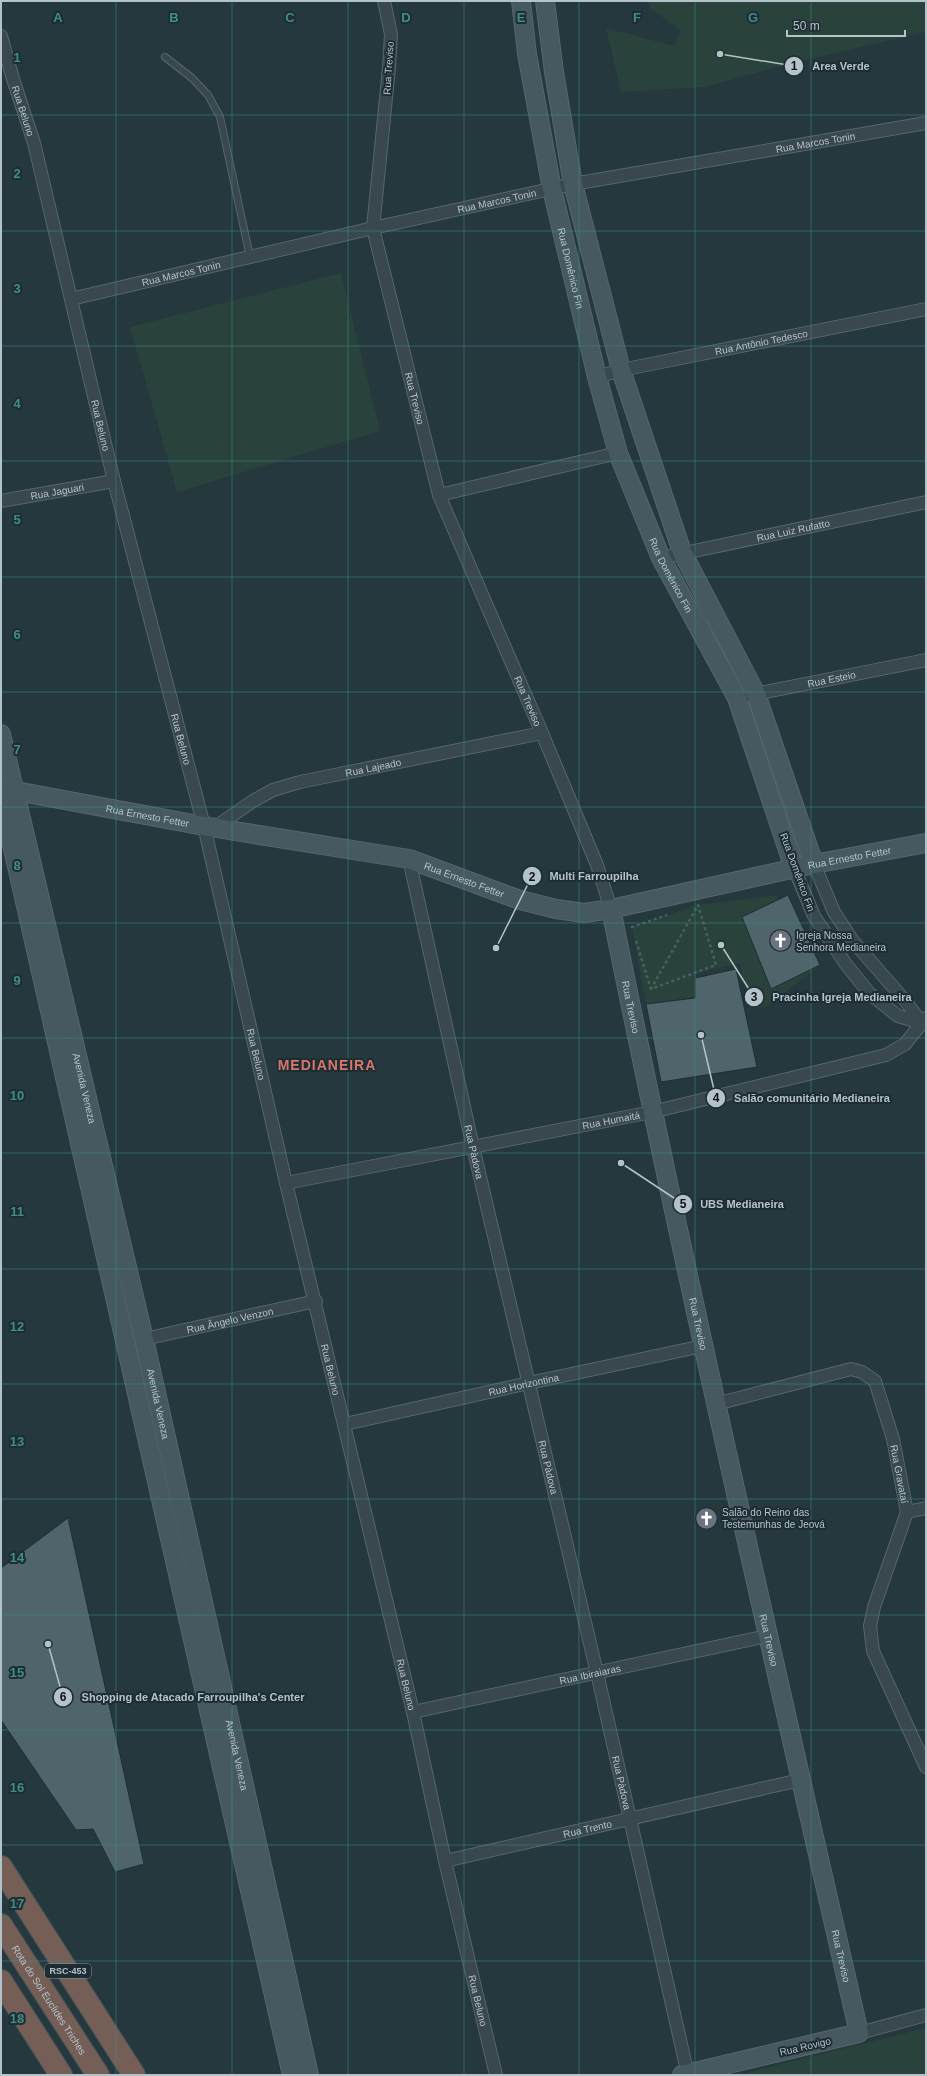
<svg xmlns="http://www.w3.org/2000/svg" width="927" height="2076" font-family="Helvetica,sans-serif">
  <rect width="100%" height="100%" fill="#24383e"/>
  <path fill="#29433c" d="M647,1H926V32L793,63L704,87L621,92L606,28L674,46L681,31L650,8Z
    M341,273L380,431L177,492L130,327Z
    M776,895L820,965L766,1007L749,1009L740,963L696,973L695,997L646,1004L632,927L698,905Z
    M926,2028V2075H747L749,2072Z"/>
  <path fill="#4f656b" stroke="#1f2f35" d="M788,895L820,965L771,989L742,917Z
    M736,969L757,1067L661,1082L646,1004L695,998V978Z
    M68,1518L144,1864L115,1872L93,1829L76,1830L1,1720V1568Z"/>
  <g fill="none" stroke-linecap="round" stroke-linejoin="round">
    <defs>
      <path id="lane" d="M165,57L192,78L208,95L220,117L250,257"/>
      <g id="street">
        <path id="s1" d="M384,1L391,34L389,68L373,228L439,495L542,733L597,865L611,909"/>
        <path id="s2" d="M1,36L13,79L34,143L114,481L204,826L286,1183L413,1712L445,1861L496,2075"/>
        <path id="s3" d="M71,299L373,228L573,184L926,123"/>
        <path id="s4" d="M597,377L621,370L926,309"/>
        <path d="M439,495L618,453"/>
        <path id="s5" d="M1,501L114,481"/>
        <path id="s6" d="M661,558L926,502"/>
        <path id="s7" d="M750,695L926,660"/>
        <path id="s8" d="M214,828L253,801L273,790L300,782L542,733"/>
        <path id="s9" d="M409,859L473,1147L597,1673L688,2075"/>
        <path d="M814,864L834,912L853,941L907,1003L922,1024"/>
        <path d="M794,868L814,916L845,963L869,993L898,1016L921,1023"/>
        <path id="s10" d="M286,1183L652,1112L886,1055L905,1044L926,1018"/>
        <path id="s11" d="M144,1339L316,1301"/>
        <path id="s12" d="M716,1404L851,1369L862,1372L875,1381L893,1439L907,1512L874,1607L870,1626L873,1651L926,1767"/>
        <path id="s13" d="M345,1424L529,1383L703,1346"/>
        <path d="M907,1512L926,1508"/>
        <path id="s14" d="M413,1712L767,1636"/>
        <path id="s15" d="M445,1861L800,1780"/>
        <path d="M859,2033L926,2015"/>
      </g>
      <g id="secondary">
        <path id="s16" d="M521,1L527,54L552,189L597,377L618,453L661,558L737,698L794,868"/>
        <path d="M545,1L554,72L573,184L621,370L682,552L756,694L814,864"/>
        <path id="s17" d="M1,734L144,1339L309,2075"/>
        <path id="s18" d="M5,789L204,826L409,859L520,900L556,909L584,913L611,909L814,864L926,843"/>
        <path d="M1,796L292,2075"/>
        <path id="s19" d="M611,909C687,1285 773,1659 859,2033L682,2075"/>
      </g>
      <g id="highway">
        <path d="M1,1867L134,2075"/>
        <path id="s20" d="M1,1925L98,2075"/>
        <path d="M1,1981L61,2075"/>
      </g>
    </defs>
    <use href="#lane" stroke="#56666c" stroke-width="8"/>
    <use href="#street" stroke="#56666c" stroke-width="14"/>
    <use href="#secondary" stroke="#56666c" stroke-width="20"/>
    <use href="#highway" stroke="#435359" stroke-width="24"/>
    <path stroke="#48605c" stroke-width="2.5" stroke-dasharray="3 3" stroke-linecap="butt" d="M632,928V927L667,915
      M636,941L651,989L716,965L698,905L651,989"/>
    <use href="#lane" stroke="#38484e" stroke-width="6"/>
    <use href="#street" stroke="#38484e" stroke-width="12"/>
    <use href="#secondary" stroke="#465961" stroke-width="18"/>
    <use href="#highway" stroke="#745e55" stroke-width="22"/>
  </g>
  <path fill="none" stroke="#408d89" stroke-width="1" stroke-opacity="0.55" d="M116,1V2075M232,1V2075M348,1V2075M464,1V2075M579,1V2075M695,1V2075M811,1V2075M1,115H926M1,231H926M1,346H926M1,461H926M1,577H926M1,692H926M1,807H926M1,923H926M1,1038H926M1,1153H926M1,1269H926M1,1384H926M1,1499H926M1,1615H926M1,1730H926M1,1845H926M1,1961H926"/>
  <defs>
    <symbol id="church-disc" viewBox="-11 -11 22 22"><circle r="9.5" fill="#6b7280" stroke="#1d2d33"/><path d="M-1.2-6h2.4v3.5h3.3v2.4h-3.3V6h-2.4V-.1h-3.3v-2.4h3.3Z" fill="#fff"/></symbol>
  </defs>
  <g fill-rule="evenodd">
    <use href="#church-disc" x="768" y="928" width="25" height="25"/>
    <use href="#church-disc" x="694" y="1506" width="25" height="25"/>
  </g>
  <g text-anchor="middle" stroke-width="4" stroke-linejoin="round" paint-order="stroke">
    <rect fill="#1d2d33" stroke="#87969c" stroke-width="1" x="45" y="1964" width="46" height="14" rx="3"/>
    <g font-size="9" font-weight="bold" fill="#b4c3c9">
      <text x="68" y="1974">RSC-453</text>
    </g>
    <g font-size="10" fill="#b4c3c9" stroke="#1d2d33">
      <text transform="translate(388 68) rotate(-86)" y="4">Rua Treviso</text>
      <text dy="4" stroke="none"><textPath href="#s2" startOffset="78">Rua Beluno</textPath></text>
      <text dy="4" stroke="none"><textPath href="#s3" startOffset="761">Rua Marcos Tonin</textPath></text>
      <text dy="4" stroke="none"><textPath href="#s3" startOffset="437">Rua Marcos Tonin</textPath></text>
      <text dy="4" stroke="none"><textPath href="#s16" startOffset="272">Rua Domênico Fin</textPath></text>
      <text dy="4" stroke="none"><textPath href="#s3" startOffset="113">Rua Marcos Tonin</textPath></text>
      <text dy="4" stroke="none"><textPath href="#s4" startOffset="168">Rua Antônio Tedesco</textPath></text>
      <text dy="4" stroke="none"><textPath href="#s1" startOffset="404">Rua Treviso</textPath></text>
      <text dy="4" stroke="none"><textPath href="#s2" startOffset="402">Rua Beluno</textPath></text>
      <text dy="4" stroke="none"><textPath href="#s5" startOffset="57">Rua Jaguari</textPath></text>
      <text dy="4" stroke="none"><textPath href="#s6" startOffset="135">Rua Luiz Rufatto</textPath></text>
      <text dy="4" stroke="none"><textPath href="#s16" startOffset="596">Rua Domênico Fin</textPath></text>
      <text dy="4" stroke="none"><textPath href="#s7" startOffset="83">Rua Esteio</textPath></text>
      <text dy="4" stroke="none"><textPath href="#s1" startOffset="728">Rua Treviso</textPath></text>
      <text dy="4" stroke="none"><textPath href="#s2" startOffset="726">Rua Beluno</textPath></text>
      <text dy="4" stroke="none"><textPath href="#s8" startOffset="173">Rua Lajeado</textPath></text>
      <text dy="4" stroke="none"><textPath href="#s18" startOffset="145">Rua Ernesto Fetter</textPath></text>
      <text dy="4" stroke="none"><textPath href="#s18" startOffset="865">Rua Ernesto Fetter</textPath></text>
      <text transform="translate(798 872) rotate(70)" y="4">Rua Domênico Fin</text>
      <text dy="4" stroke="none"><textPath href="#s18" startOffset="469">Rua Ernesto Fetter</textPath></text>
      <text dy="4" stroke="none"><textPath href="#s19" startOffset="100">Rua Treviso</textPath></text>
      <text dy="4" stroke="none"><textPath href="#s2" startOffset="1050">Rua Beluno</textPath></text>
      <text dy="4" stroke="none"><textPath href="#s17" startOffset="364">Avenida Veneza</textPath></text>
      <text dy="4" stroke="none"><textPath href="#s10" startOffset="331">Rua Humaitá</textPath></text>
      <text dy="4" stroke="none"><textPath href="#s9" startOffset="300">Rua Pàdova</textPath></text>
      <text dy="4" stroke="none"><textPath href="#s11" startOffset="88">Rua Ângelo Venzon</textPath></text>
      <text dy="4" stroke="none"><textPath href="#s19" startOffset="424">Rua Treviso</textPath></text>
      <text dy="4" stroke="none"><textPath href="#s2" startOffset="1374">Rua Beluno</textPath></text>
      <text dy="4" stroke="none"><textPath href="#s13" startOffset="183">Rua Horizontina</textPath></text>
      <text dy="4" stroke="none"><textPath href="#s17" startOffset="688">Avenida Veneza</textPath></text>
      <text dy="4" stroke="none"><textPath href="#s9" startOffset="624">Rua Pàdova</textPath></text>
      <text dy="4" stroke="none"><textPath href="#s12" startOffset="263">Rua Gravataí</textPath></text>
      <text dy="4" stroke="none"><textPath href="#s19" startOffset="748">Rua Treviso</textPath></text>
      <text dy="4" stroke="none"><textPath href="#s14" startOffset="181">Rua Ibiraiaras</textPath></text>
      <text dy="4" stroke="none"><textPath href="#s2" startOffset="1698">Rua Beluno</textPath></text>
      <text dy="4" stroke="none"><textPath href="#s17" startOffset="1048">Avenida Veneza</textPath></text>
      <text dy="4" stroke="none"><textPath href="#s9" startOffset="948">Rua Pàdova</textPath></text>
      <text dy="4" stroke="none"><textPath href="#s15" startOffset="146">Rua Trento</textPath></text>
      <text dy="4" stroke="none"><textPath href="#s19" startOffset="1072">Rua Treviso</textPath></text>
      <text dy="4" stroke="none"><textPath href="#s20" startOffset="89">Rota do Sol Euclides Triches</textPath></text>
      <text dy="4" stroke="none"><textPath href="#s2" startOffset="2022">Rua Beluno</textPath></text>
      <text transform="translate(805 2046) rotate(-13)" y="4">Rua Rovigo</text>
    </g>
    <g font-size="10" fill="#b4c3c9" stroke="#1d2d33" text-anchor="start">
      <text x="796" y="939">Igreja Nossa<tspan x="796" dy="12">Senhora Medianeira</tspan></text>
      <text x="722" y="1516">Salão do Reino das<tspan x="722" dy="12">Testemunhas de Jeová</tspan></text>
    </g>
    <g font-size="14" font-weight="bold" letter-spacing="1" fill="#d7776b" stroke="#1d2d33">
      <text x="327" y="1070">MEDIANEIRA</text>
    </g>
  </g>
  <g font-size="13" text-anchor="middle" font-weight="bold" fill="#408d89" stroke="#1d2d33" stroke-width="4" stroke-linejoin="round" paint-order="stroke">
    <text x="58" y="22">A</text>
    <text x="174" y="22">B</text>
    <text x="290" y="22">C</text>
    <text x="406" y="22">D</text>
    <text x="521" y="22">E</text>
    <text x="637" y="22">F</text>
    <text x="753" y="22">G</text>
    <text x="17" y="62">1</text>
    <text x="17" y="178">2</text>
    <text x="17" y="293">3</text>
    <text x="17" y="408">4</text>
    <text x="17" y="524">5</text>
    <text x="17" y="639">6</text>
    <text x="17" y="754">7</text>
    <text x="17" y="870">8</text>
    <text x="17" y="985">9</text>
    <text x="17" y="1100">10</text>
    <text x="17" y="1216">11</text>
    <text x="17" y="1331">12</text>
    <text x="17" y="1446">13</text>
    <text x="17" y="1562">14</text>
    <text x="17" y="1677">15</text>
    <text x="17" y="1792">16</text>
    <text x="17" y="1908">17</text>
    <text x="17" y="2023">18</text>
  </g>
  <path fill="none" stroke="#b4c3c9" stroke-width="1.5" d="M720 54L794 66M496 948L532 876M721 945L754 997M701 1035L716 1098M621 1163L683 1204M48 1644L63 1697"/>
  <g fill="#b4c3c9" stroke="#1d2d33" stroke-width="1.5">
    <circle cx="720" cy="54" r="4"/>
    <circle cx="496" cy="948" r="4"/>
    <circle cx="721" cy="945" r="4"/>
    <circle cx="701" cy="1035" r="4"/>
    <circle cx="621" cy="1163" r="4"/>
    <circle cx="48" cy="1644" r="4"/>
    <circle cx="794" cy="66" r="10"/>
    <circle cx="532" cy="876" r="10"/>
    <circle cx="754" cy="997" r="10"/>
    <circle cx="716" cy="1098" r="10"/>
    <circle cx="683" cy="1204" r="10"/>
    <circle cx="63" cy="1697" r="10"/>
  </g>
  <g font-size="12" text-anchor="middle" font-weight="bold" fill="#111">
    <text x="794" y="70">1</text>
    <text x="532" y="881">2</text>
    <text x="754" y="1001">3</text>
    <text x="716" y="1102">4</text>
    <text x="683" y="1208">5</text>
    <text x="63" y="1701">6</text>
  </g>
  <g font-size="11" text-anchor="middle" font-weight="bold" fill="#b4c3c9" stroke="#1d2d33" stroke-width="4" stroke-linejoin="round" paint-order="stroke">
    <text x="841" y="70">Area Verde</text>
    <text x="594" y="880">Multi Farroupilha</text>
    <text x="842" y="1001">Pracinha Igreja Medianeira</text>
    <text x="812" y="1102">Salão comunitário Medianeira</text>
    <text x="742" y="1208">UBS Medianeira</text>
    <text x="193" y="1701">Shopping de Atacado Farroupilha's Center</text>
  </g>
  <rect width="927" height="2076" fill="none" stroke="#b4c3c9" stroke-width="4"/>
  <path d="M787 30v6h118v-6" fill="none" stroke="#b4c3c9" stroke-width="2"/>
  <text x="793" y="30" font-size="12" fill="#b4c3c9" stroke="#1d2d33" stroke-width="3" paint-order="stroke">50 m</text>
</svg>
